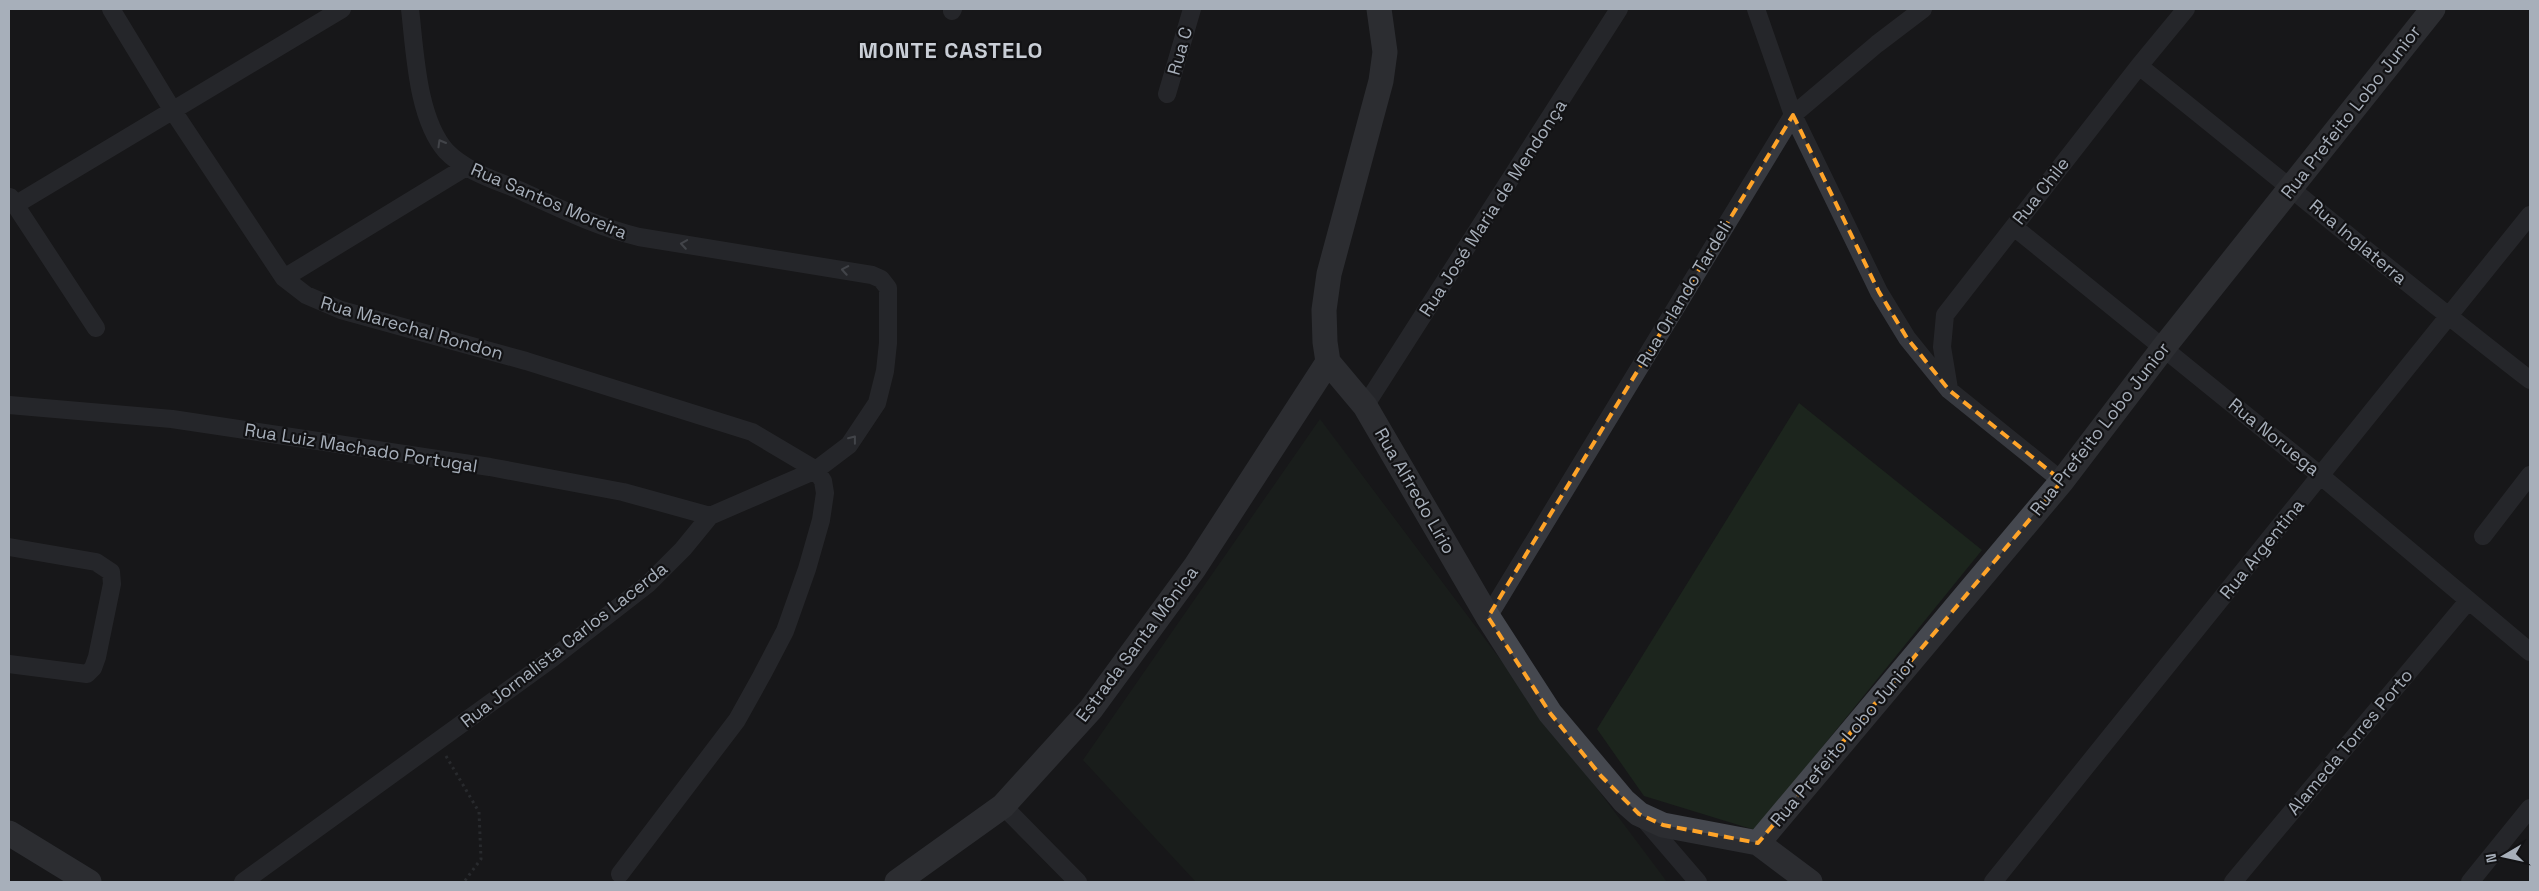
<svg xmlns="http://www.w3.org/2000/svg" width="2539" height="891" font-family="'Space Grotesk',sans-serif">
  <rect width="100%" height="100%" fill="#171719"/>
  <path fill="#1c251d" d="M1799,403L1982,550L1755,830L1644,796L1597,729Z
    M1320,419L1667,882H1196L1083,760Z"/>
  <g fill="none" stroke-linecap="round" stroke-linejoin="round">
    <path stroke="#3d4046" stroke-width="3" stroke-dasharray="2.5 4" stroke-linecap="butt" d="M446,756L479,812L481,859L464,882"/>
    <path stroke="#37393f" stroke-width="18" d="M111,9L173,111L284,278L306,295L341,310L526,361L752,432L816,470L823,481L825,493L821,520L807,569L785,631L762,675L737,720L620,874
      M1756,9L1793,115L1879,292L1907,338L1949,390L2062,481
      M952,11L953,9
      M2139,66C2270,170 2398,278 2530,380
      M1167,94L1192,9
      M10,197L96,328
      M15,205L342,9
      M2014,227L2321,476L2530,652
      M284,278L466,167
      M1949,389L1942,347L1945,315L2139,66L2186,9
      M9,405L172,419L490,467L623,492L710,516
      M1365,406L1619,9
      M2483,536L2530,475
      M9,547L96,562L111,572L112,584L97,657L93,668L87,674L9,664
      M1488,617L1793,115L1877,44L1923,9
      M1003,806L1078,882
      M1643,818L1698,882
      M243,882L554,657L648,584L683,549L710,516L816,470L849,445L877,403L885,371L888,343V288L881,279L872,275L639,237C597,227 559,208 519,190C495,180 465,171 446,151C417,118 415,51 410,9
      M1993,882L2530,215
      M2233,882L2468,601
      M2470,882L2530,808"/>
    <path stroke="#45484f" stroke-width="25" d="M1379,9L1385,52L1381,81L1329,274L1324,310L1325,342L1328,362L1365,406L1488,617L1550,713L1624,801L1639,814L1663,825L1758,843L1810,882
      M9,833L89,882
      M1758,843L2062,481L2164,347L2433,9
      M897,882L1003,806L1091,709L1195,567L1328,362"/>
  </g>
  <defs><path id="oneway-chevron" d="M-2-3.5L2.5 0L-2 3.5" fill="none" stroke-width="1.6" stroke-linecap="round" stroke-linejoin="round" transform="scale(1.25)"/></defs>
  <g stroke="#757a83">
    <use href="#oneway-chevron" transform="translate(441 143) rotate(-120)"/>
    <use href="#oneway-chevron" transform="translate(684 244) rotate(-171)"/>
    <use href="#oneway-chevron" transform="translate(845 270) rotate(-170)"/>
    <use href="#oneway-chevron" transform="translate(853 439) rotate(-52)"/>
  </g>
  <path d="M0 0H2539V891H0ZM1793,115L1879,292L1907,338L1949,390L2062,481L1758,843L1663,825L1639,814L1601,776L1550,713L1488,617Z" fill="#171719" fill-opacity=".55" fill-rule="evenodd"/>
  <path fill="none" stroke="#ffa429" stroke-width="4" stroke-dasharray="10 6" stroke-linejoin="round" d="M1793,115L1879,292L1907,338L1949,390L2062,481L1758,843L1663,825L1639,814L1601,776L1550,713L1488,617Z"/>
  <g text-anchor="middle" stroke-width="4.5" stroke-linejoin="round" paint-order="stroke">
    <g font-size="18" fill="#a7afba" stroke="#121214">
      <text transform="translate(1180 51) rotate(-74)" y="6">Rua C</text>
      <text transform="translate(2351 112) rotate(-52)" y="6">Rua Prefeito Lobo Junior</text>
      <text transform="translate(2041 191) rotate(-52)" y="6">Rua Chile</text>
      <text transform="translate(549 201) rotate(23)" y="6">Rua Santos Moreira</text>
      <text transform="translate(1493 208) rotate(-57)" y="6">Rua José Maria de Mendonça</text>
      <text transform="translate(2358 242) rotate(40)" y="6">Rua Inglaterra</text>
      <text transform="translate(1684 294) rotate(-59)" y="6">Rua Orlando Tardeli</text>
      <text transform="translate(412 328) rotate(16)" y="6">Rua Marechal Rondon</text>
      <text transform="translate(2100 429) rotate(-52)" y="6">Rua Prefeito Lobo Junior</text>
      <text transform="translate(2274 437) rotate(39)" y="6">Rua Noruega</text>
      <text transform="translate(361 448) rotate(9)" y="6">Rua Luiz Machado Portugal</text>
      <text transform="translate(1415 491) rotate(60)" y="6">Rua Alfredo Lírio</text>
      <text transform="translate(2262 549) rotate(-51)" y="6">Rua Argentina</text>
      <text transform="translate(1137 644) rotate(-53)" y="6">Estrada Santa Mônica</text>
      <text transform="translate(564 645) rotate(-38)" y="6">Rua Jornalista Carlos Lacerda</text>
      <text transform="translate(1843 742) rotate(-50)" y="6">Rua Prefeito Lobo Junior</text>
      <text transform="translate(2350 742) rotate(-50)" y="6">Alameda Torres Porto</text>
    </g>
    <g font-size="22" font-weight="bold" letter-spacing="1" fill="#c9ced6" stroke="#121214">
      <text x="951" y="58">MONTE CASTELO</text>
    </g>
  </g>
  <rect width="2539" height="891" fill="none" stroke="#a7afba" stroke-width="20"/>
  <g transform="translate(2504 856) rotate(261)" stroke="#121214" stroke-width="4" paint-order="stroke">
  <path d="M0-4L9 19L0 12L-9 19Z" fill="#a7afba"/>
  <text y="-8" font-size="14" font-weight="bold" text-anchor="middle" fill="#a7afba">N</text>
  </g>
</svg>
